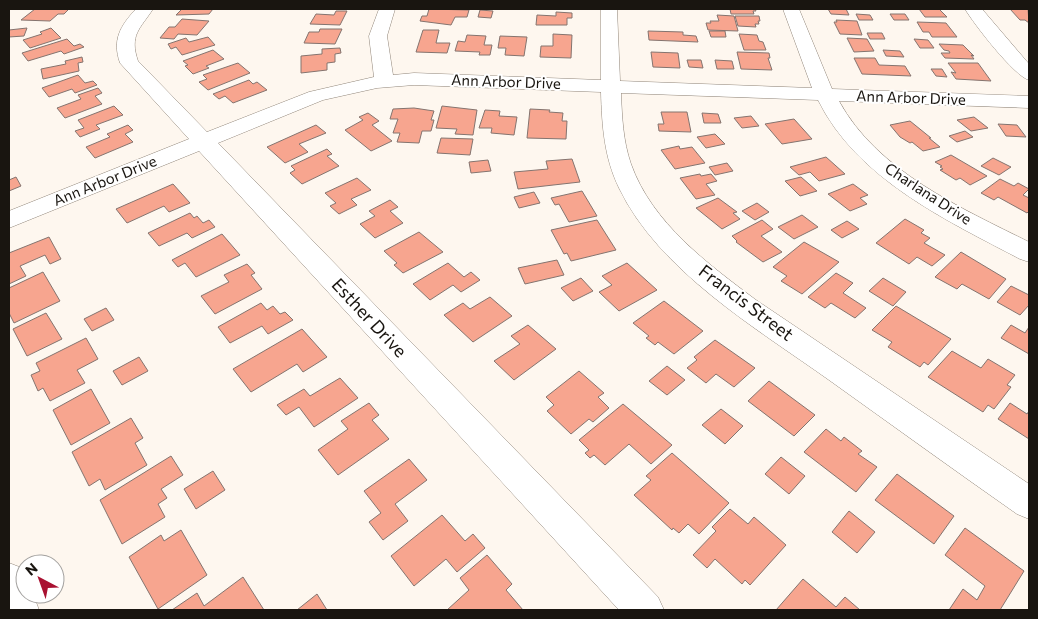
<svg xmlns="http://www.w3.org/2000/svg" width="1038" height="619" font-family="Commissioner,sans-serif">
  <rect width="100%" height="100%" fill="#fef7ef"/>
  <path fill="#f7a58f" stroke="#84746f" d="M35,9H69L64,14H58L50,21L21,20Z
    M182,9H213L209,14L176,15Z
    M429,9L469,10L467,17H455L451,25L420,21L422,16H427Z
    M730,9H755L756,11H753L754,14H731Z
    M826,9H846L849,15L831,14L828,9Z
    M919,9H939L947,17H925Z
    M1010,9H1028L1029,23L1025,20H1020Z
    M480,10L493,11L491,18L478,17Z
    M336,11H347L340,25L310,24L316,14L334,15Z
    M556,12L572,13V18H567V25H536L537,15L556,16Z
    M856,14L870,15L873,20H859Z
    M890,14H905L909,20H894Z
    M717,15L734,16L738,31L708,30L706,23H711L710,21H719Z
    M735,16H759L760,21H758L759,24H755L756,27L738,26Z
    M182,19L209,21L197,35L178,34L174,39L160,38L169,27H175Z
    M836,20L857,21L862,35L840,34L834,22H837Z
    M917,22L946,23L957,37H932L929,32H923Z
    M27,28L24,36L9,37V30Z
    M51,28L61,38L30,48L23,40L42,34L40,32Z
    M320,29H342L335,44L304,43L309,32H319Z
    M423,30H439L436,43H450L447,53L416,52Z
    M648,31L683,32V35L696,36L698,42L649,40Z
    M709,31H725L726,37H711Z
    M867,33H882L885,39H870Z
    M553,34L572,35L571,58L540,57L541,46H553Z
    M739,34L757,35L759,41L763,42L766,50H744Z
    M467,35L486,36L484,45H492L490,55H479L480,52L455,51L458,41L465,42Z
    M500,36L527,37L524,56L505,55L506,48H498Z
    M208,37L215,45L182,55L176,47L171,49L168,44L186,38L189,42Z
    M847,38L867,39L874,51L854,52Z
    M67,39L74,46L80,44L84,47L64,54L61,51L28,61L22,53Z
    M914,39L928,40L934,48H920Z
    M939,44L963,45L974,56L971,55L974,59L945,58L941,53H950L949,51L944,50Z
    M340,48L341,53L335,54V62L327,63V70L301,73V56L322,54V49Z
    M213,50L224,59L206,66L209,68L193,74L185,66L188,65L183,61Z
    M883,50L900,51L904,57L886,56Z
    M651,52L678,53L680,68L653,67Z
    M737,52L769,53L770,58H768L772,70L741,69Z
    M82,57L83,62L78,63L79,71L43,79L41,69L66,64L65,61Z
    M854,58H875L879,65L905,66L911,76L862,74Z
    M687,60H701L703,68L689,67Z
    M715,60L732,61L734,69H717Z
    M238,63L250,73L208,90L199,82L207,79L203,75Z
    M948,63H978L991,81L956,79L951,72L956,73Z
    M931,69H942L947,77L936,76Z
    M78,75L85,83L93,81L97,85L75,93L72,89L49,97L42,88Z
    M249,80L253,84L257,82L267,90L233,103L225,96L219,99L213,94Z
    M98,88L102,93L95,96L102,104L65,118L57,108L81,99L78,95Z
    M114,106L123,115L96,125L100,129L80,137L75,131L84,128L78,120Z
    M442,106L477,110L473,135L455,134L457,129L436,128Z
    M414,108L434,111L431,120H434L431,131H422L419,143L397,142L400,133H393L398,119H390L393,109Z
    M530,109L550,110L549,112L563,113L562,121H567L566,139L527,138Z
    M485,110L500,111L499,116L517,117L514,135L491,133L492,128H479Z
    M661,112H687L691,132L659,131L658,124H664Z
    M368,113L379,121L372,125L392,141L371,151L345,130L363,120L359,117Z
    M702,113L718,114L721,123H704Z
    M751,116L759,126L742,128L734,118Z
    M974,117L988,128L971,131L957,120Z
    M794,119L812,139L782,144L765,124Z
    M910,121L931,138H929L940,147L923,151L912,142L910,143L900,137L890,125Z
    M998,124L1017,125L1026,137L1006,136Z
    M128,125L133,130L125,134L133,142L95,158L86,147L110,137L107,134Z
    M316,125L326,133L299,144L308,152L285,163L267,147Z
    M965,131L973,137L957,142L949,136Z
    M715,134L725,144L706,148L697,137Z
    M441,138L473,139L470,155L437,153Z
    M679,146L680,149L692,147L705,163L675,169L661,150Z
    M327,149L332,154L327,156L339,166L302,184L290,173L295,170L291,166Z
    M951,155L987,176L970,185L960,178L956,180L940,170L943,169L940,167L942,166L935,162Z
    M826,157L845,174L819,181L810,172L799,175L790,167Z
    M993,158L1011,167L999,175L981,166Z
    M572,159L580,182L518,189L514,172L548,169L546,161Z
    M488,160L491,171L471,173L469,162Z
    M727,163L733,171L715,175L709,167Z
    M700,174L701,176L711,174L717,181L706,184L715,195L696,199L680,178Z
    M16,177L21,186L9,191V180Z
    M801,177L817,191L800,196L785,181Z
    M357,178L371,190L351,199L357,205L339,214L330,206L336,203L325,193Z
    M1000,179L1014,186L1018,183L1029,189L1023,195L1029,198V211L1027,213L998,197L994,200L981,193Z
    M173,184L190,203L169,212L164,206L127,223L116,209Z
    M853,184L868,195L860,198L867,204L850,211L828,194Z
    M582,191L597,216L569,222L559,204L555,205L551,198Z
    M534,192L540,203L519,208L514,197Z
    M718,198L737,212L733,213L740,219L722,229L696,208Z
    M390,200L398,207L390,211L403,223L375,238L360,224L375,216L369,211Z
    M757,203L769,212L755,220L742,211Z
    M190,213L194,218L197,216L203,223L209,220L215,227L192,238L187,233L159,246L148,233Z
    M802,215L818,227L794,239L778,227Z
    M905,219L924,230L921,233L930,238L924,243L945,255L932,266L917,257L909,264L876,243Z
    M597,220L616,250L571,261L567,253L564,254L551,230Z
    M762,220L773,229L761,236L782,252L763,262L736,242L737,241L732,236Z
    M847,221L859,229L842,238L831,230Z
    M419,232L443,252L403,273L394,265L397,263L384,251Z
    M222,234L240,255L196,277L185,263L178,267L172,260Z
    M49,237L61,259L50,264L45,255L20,266L26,276L9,284V253Z
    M804,242L839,262L802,294L781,281L787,276L773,267Z
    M961,252L1006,279L989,299L962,284L957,289L935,277Z
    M557,260L564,275L525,284L518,268Z
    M448,263L464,277L471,272L480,280L461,292L453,285L430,300L413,284Z
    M627,263L657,290L619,311L599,292L612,285L602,276Z
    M247,264L255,273L251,275L262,289L215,314L201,296L229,282L224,275Z
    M43,272L60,301L14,323L9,313V288Z
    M836,273L853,283L843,293L866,308L855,318L831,303L825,308L808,297Z
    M581,278L593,291L573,301L561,288Z
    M883,278L906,292L893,306L869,291Z
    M1011,286L1029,295V305L1020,315L997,302Z
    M490,297L512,316L473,342L444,315L463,303L470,309Z
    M664,301L703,331L674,354L658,342L655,345L646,338L649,336L633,323Z
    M261,303L267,310L273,306L280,314L285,312L293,320L268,334L262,326L230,343L218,327Z
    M896,306L951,339L928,365L924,362L920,367L888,347L892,342L872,330Z
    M106,308L114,320L92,331L84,319Z
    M46,313L62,339L27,356L13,329Z
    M528,325L556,349L514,380L494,361L520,344L511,336Z
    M1011,325L1025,333L1029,327V354L1001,338Z
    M302,329L327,357L303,372L297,364L251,392L233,369Z
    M86,338L98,359L77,370L85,383L50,401L43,388L38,391L31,375L40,371L36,363Z
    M715,340L755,368L734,387L716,374L706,383L687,368L697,360L694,357Z
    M952,351L981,368L988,359L1015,375L1007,385L1011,387L994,409L988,405L983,412L928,377Z
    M139,357L148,371L122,385L113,371Z
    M667,366L685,380L667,395L649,381Z
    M579,371L604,393L598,397L609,408L593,422L589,419L571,434L547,411L554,405L546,397Z
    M340,378L358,398L314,427L299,407L286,415L277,405L304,389L310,396Z
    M769,381L815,415L794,436L748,401Z
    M91,389L110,423L71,445L53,410Z
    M369,403L379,415L372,420L389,439L338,475L318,450L348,429L341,421Z
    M1010,403L1027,414L1029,411V439L998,419Z
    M623,404L672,445L651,464L629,444L605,465L594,455L590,458L585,453L589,450L579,440Z
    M721,409L743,426L725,444L702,425Z
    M131,418L143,438L135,443L147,465L105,490L100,479L89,486L72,452Z
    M826,429L841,441L844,437L862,451L858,454L877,467L856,492L804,452Z
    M672,453L729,503L699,534L688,524L679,533L673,528L672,530L634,495L651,480L646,476Z
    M171,456L183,475L161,489L167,498L158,504L165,517L122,544L100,500Z
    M781,457L805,476L789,494L765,474Z
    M409,459L427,480L395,504L408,521L383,540L369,522L381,513L364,491Z
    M213,471L225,490L196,509L184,489Z
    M897,474L954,516L934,544L875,500Z
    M730,509L748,524L754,517L786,545L750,585L745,580L742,584L715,559L707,568L693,555L716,531L712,527Z
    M849,511L875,532L857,553L832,532Z
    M442,515L465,541L473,534L485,548L457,572L446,559L414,586L391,556Z
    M965,528L1024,571L1000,610H949L963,589L977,600L985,586L945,555Z
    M181,530L207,575L158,609L129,557L161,535L164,541Z
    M487,555L512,584L506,590L523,610H447L469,590L460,578Z
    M243,577L264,610H172L197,593L204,606Z
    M803,579L836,607L845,597L860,610H776Z
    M317,594L327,610H297Z"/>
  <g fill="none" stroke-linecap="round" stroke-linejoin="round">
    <defs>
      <path id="minor" d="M136,9H153C140,29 129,35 138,61L207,132L309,92L374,77L369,36L379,9H395L387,36L393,75L414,73L601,80V9H617L620,81L812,88L783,9H799L832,89L1029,96V108L839,101C877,171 961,208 1029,242V262L1020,259C946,220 857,179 818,100L621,93C622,117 623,141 631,164C652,223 708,264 756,300L1029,484V519L1017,514C954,470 892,425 829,380C756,328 659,271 619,188C604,157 602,126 601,92L414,85L377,88L323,100L218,143L658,597L664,610H619L199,151L9,228V211L189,139L120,63C112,40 120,26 136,9Z
        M965,9H982L1029,64V80C1014,76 974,24 965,9Z"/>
      <path id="major" d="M9,563L22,568L25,575V594H33L39,610H9Z"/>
    </defs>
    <use href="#minor" stroke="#91867a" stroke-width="1"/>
    <use href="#major" stroke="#91867a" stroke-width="1"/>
    <use href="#minor" fill="#fff" fill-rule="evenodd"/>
    <use href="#major" fill="#fff" fill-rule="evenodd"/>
  </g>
  <g text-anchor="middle" stroke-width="4" stroke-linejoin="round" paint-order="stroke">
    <g font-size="15" fill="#191510" stroke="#fff">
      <text transform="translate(506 82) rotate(2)" y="5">Ann Arbor Drive</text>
      <text transform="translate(911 98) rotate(2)" y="5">Ann Arbor Drive</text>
      <text transform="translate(105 181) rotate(-22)" y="5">Ann Arbor Drive</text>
      <text transform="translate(928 194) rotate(33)" y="5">Charlana Drive</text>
    </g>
    <g font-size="18" fill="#191510" stroke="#fff">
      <text transform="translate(746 303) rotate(37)" y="6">Francis Street</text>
      <text transform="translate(369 318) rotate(47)" y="6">Esther Drive</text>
    </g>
  </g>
  <rect width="1038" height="619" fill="none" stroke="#191510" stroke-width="20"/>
  <g transform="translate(40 579) rotate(319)"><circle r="24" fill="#ffffff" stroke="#a3a19f"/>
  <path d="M0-4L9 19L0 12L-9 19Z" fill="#a91131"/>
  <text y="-8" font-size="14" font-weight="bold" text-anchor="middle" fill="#191510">N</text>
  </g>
</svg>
